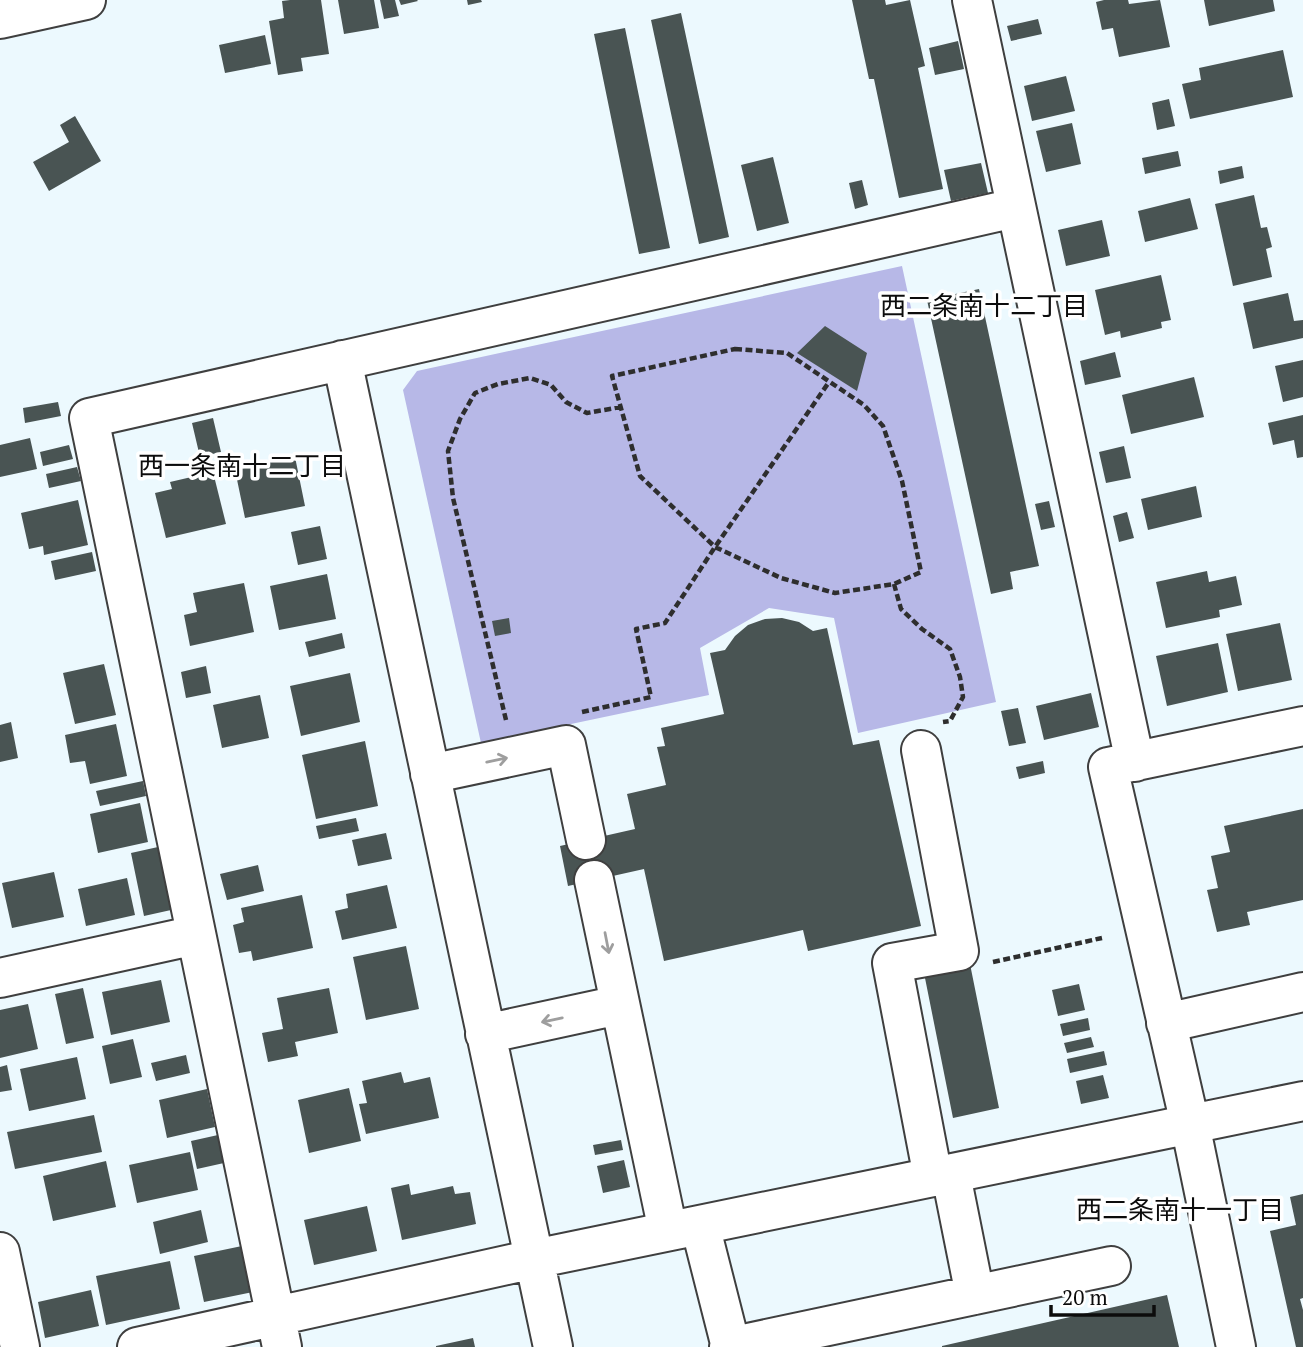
<svg xmlns="http://www.w3.org/2000/svg" width="1303" height="1347" font-family="'PT Serif','Noto Sans JP',serif">
  <rect width="100%" height="100%" fill="#ecf9fe"/>
  <path fill="#b7b8e7" d="M902,266L996,702L858,733L834,618L769,608L700,648L709,695L481,743L403,390L417,371Z"/>
  <path fill="#495453" d="M290,0H321L329,54L301,58L303,71L278,75L269,21L284,18L282,1Z
    M338,0H374L379,28L344,34Z
    M380,0H395L399,16L384,19Z
    M399,0H417L418,1L401,5Z
    M467,0H481L482,2L468,5Z
    M852,0H885L886,5L910,0L925,66L918,68L943,189L899,198L874,79H869Z
    M1104,0H1128L1129,4L1160,0L1170,47L1119,57L1113,28L1102,30L1096,2Z
    M1204,0H1273L1275,11L1209,26Z
    M681,13L729,237L699,244L651,20Z
    M1038,19L1042,34L1011,41L1007,26Z
    M625,28L670,248L639,254L594,34Z
    M265,35L271,64L225,73L219,45Z
    M958,41L964,69L935,75L929,48Z
    M1283,50L1293,97L1190,119L1182,84L1201,80L1199,68Z
    M1066,76L1075,111L1032,121L1024,86Z
    M1169,99L1175,126L1157,130L1152,103Z
    M75,116L101,161L49,191L33,162L69,142L60,125Z
    M1072,123L1081,164L1046,172L1036,131Z
    M1178,151L1181,166L1145,174L1142,158Z
    M773,157L789,223L757,231L741,165Z
    M981,163L988,193L951,201L944,170Z
    M1242,166L1244,178L1220,184L1218,171Z
    M862,180L868,205L855,209L849,183Z
    M1254,195L1261,228L1267,227L1272,247L1266,249L1272,277L1233,286L1215,204Z
    M1190,198L1198,229L1145,242L1138,211Z
    M1102,220L1110,256L1066,266L1058,230Z
    M1161,275L1171,320L1161,322L1162,328L1121,338L1120,331L1105,335L1095,290Z
    M979,289L1039,566L1010,572L1013,589L991,594L927,300Z
    M1288,293L1294,321L1303,320V338L1253,349L1243,303Z
    M825,326L867,353L857,391L797,353Z
    M1115,352L1121,377L1085,385L1080,361Z
    M1303,360V397L1283,402L1275,366Z
    M1194,377L1204,417L1131,434L1122,395Z
    M58,402L61,416L25,423L23,408Z
    M1303,415V457L1297,458L1294,440L1273,445L1268,423Z
    M213,418L221,452L200,457L192,423Z
    M30,438L37,469L0,477V445Z
    M69,445L73,459L43,466L40,452Z
    M1124,446L1131,478L1106,483L1099,452Z
    M295,457L305,506L245,518L235,470Z
    M77,467L81,481L49,488L46,474Z
    M213,472L226,524L166,538L155,493L172,489L170,482Z
    M1196,486L1202,517L1148,530L1141,499Z
    M78,500L88,545L44,555L43,546L29,549L21,513Z
    M1049,501L1055,527L1041,530L1035,504Z
    M1127,512L1134,538L1119,542L1113,516Z
    M320,526L327,559L298,565L291,532Z
    M92,552L96,571L55,580L51,561Z
    M1207,571L1209,582L1236,576L1242,605L1219,610L1220,617L1166,628L1156,582Z
    M327,574L336,619L279,630L270,586Z
    M244,583L254,632L190,646L184,615L197,612L193,593Z
    M509,618L511,633L495,636L492,621Z
    M782,618L799,622L813,631L827,628L853,745L879,740L921,926L808,951L803,930L664,961L644,869L568,886L560,846L635,829L627,794L666,785L657,747L665,746L661,728L724,714L710,653L725,650L735,636L748,625L765,619Z
    M1280,623L1292,680L1238,691L1226,634Z
    M342,633L345,648L309,657L305,642Z
    M1218,643L1228,692L1167,706L1156,656Z
    M104,664L116,715L75,724L63,673Z
    M206,666L211,693L186,698L181,672Z
    M350,673L360,722L301,736L290,686Z
    M1091,693L1099,727L1044,740L1036,706Z
    M260,695L269,738L222,748L213,705Z
    M1018,708L1026,743L1009,746L1001,711Z
    M11,722L18,758L0,762V725Z
    M116,724L127,776L90,784L85,761L70,763L65,735Z
    M365,741L378,806L316,819L302,755Z
    M1043,761L1045,773L1019,779L1016,767Z
    M143,781L146,796L100,806L96,791Z
    M140,803L148,842L98,853L90,814Z
    M1303,809V900L1247,912L1250,925L1217,932L1207,890L1218,888L1211,856L1230,852L1224,826Z
    M356,818L359,831L319,839L316,826Z
    M386,833L392,859L358,866L352,840Z
    M158,847L171,910L144,916L131,853Z
    M258,865L264,891L227,900L220,874Z
    M54,872L64,917L12,928L2,883Z
    M127,878L135,915L86,926L78,889Z
    M387,885L397,928L342,940L335,911L348,908L346,894Z
    M302,895L313,948L253,961L251,951L239,953L233,925L244,922L241,908Z
    M406,946L419,1009L366,1020L353,957Z
    M970,964L999,1108L953,1118L924,973Z
    M161,980L170,1022L111,1035L102,992Z
    M1079,984L1085,1010L1058,1016L1052,990Z
    M83,988L94,1038L66,1044L55,994Z
    M329,988L338,1033L295,1042L298,1056L268,1062L262,1033L283,1029L277,998Z
    M28,1004L38,1049L0,1058V1010Z
    M1088,1018L1090,1030L1063,1036L1060,1024Z
    M1091,1037L1094,1047L1067,1053L1064,1043Z
    M133,1039L142,1077L110,1084L102,1046Z
    M1104,1051L1107,1065L1070,1073L1067,1059Z
    M186,1055L190,1073L156,1081L151,1063Z
    M77,1057L86,1099L29,1111L20,1069Z
    M7,1065L12,1090L0,1092V1067Z
    M401,1072L404,1083L430,1077L439,1118L366,1134L359,1104L367,1103L362,1081Z
    M1103,1075L1109,1098L1081,1104L1076,1081Z
    M349,1088L361,1141L309,1153L298,1100Z
    M207,1089L215,1127L167,1138L159,1100Z
    M94,1115L102,1152L15,1169L7,1132Z
    M218,1135L224,1163L197,1169L191,1141Z
    M621,1140L623,1150L595,1155L593,1145Z
    M190,1152L198,1190L137,1203L129,1165Z
    M624,1160L630,1187L603,1193L597,1166Z
    M106,1161L116,1207L53,1221L43,1176Z
    M409,1184L411,1195L453,1186L455,1194L470,1192L476,1224L402,1240L391,1188Z
    M1303,1194V1298L1300,1299L1303,1310V1347H1296L1270,1231L1296,1225L1290,1197Z
    M367,1206L377,1251L314,1265L304,1220Z
    M201,1210L208,1242L160,1254L153,1222Z
    M242,1246L253,1292L204,1302L194,1256Z
    M170,1261L180,1309L106,1325L96,1276Z
    M91,1290L99,1326L45,1338L38,1302Z
    M1167,1295L1179,1347H942V1346Z
    M473,1338L475,1347H436V1346Z"/>
  <g fill="none" stroke-linecap="round" stroke-linejoin="round">
    <defs>
      <path id="minor" d="M972,0L1135,762
        M0,19L86,0
        M342,360L553,1347
        M921,750L959,951L892,963L933,1177
        M430,774L566,745L586,840
        M594,880L668,1231
        M0,978L196,935
        M1166,1023L1303,992
        M485,1034L619,1005
        M951,1175L975,1295
        M700,1225L731,1347
        M0,1252L20,1347
        M137,1347L534,1259L1303,1101
        M282,1347L89,418L1015,208
        M729,1347L1111,1266
        M1236,1347L1190,1124L1108,767L1303,726"/>
    </defs>
    <use href="#minor" stroke="#3f3f3f" stroke-width="42"/>
    <path stroke="#2e2e2e" stroke-width="4.5" stroke-dasharray="7 3.5" stroke-linecap="butt" d="M735,349L787,353L864,405L883,426L902,481L921,572L894,584L835,593L781,578L715,547L640,476L612,376Z
      M894,584L901,609L922,629L950,649L960,677L963,697L950,721L943,722
      M582,712L651,697L636,629L665,623L715,547L829,382
      M506,720L453,498L448,451L460,419L475,393L498,384L530,378L551,385L566,402L587,413L621,407
      M993,962L1102,938"/>
    <use href="#minor" stroke="#fff" stroke-width="38"/>
  </g>
  <defs><path id="oneway-shaft" d="M-6 0H5M1.5-3L5.5 0L1.5 3" fill="none" stroke-width="1.6" stroke-linecap="round" stroke-linejoin="round" transform="scale(1.75)"/></defs>
  <g stroke="#9e9e9e">
    <use href="#oneway-shaft" transform="translate(497 760) rotate(-12)"/>
    <use href="#oneway-shaft" transform="translate(607 943) rotate(79)"/>
    <use href="#oneway-shaft" transform="translate(552 1020) rotate(168)"/>
  </g>
  <g text-anchor="middle" stroke-width="7" stroke-linejoin="round" paint-order="stroke">
    <g font-size="26" fill="#0c0c0c" stroke="#fff">
      <text x="984" y="315">西二条南十二丁目</text>
      <text x="242" y="475">西一条南十二丁目</text>
      <text x="1180" y="1219">西二条南十一丁目</text>
    </g>
  </g>
  <path d="M1051 1305v10h103v-10" fill="none" stroke="#0c0c0c" stroke-width="3.5"/>
  <text x="1062" y="1305" font-size="21" fill="#0c0c0c" stroke="#ffffff" stroke-width="5" paint-order="stroke">20 m</text>
</svg>
